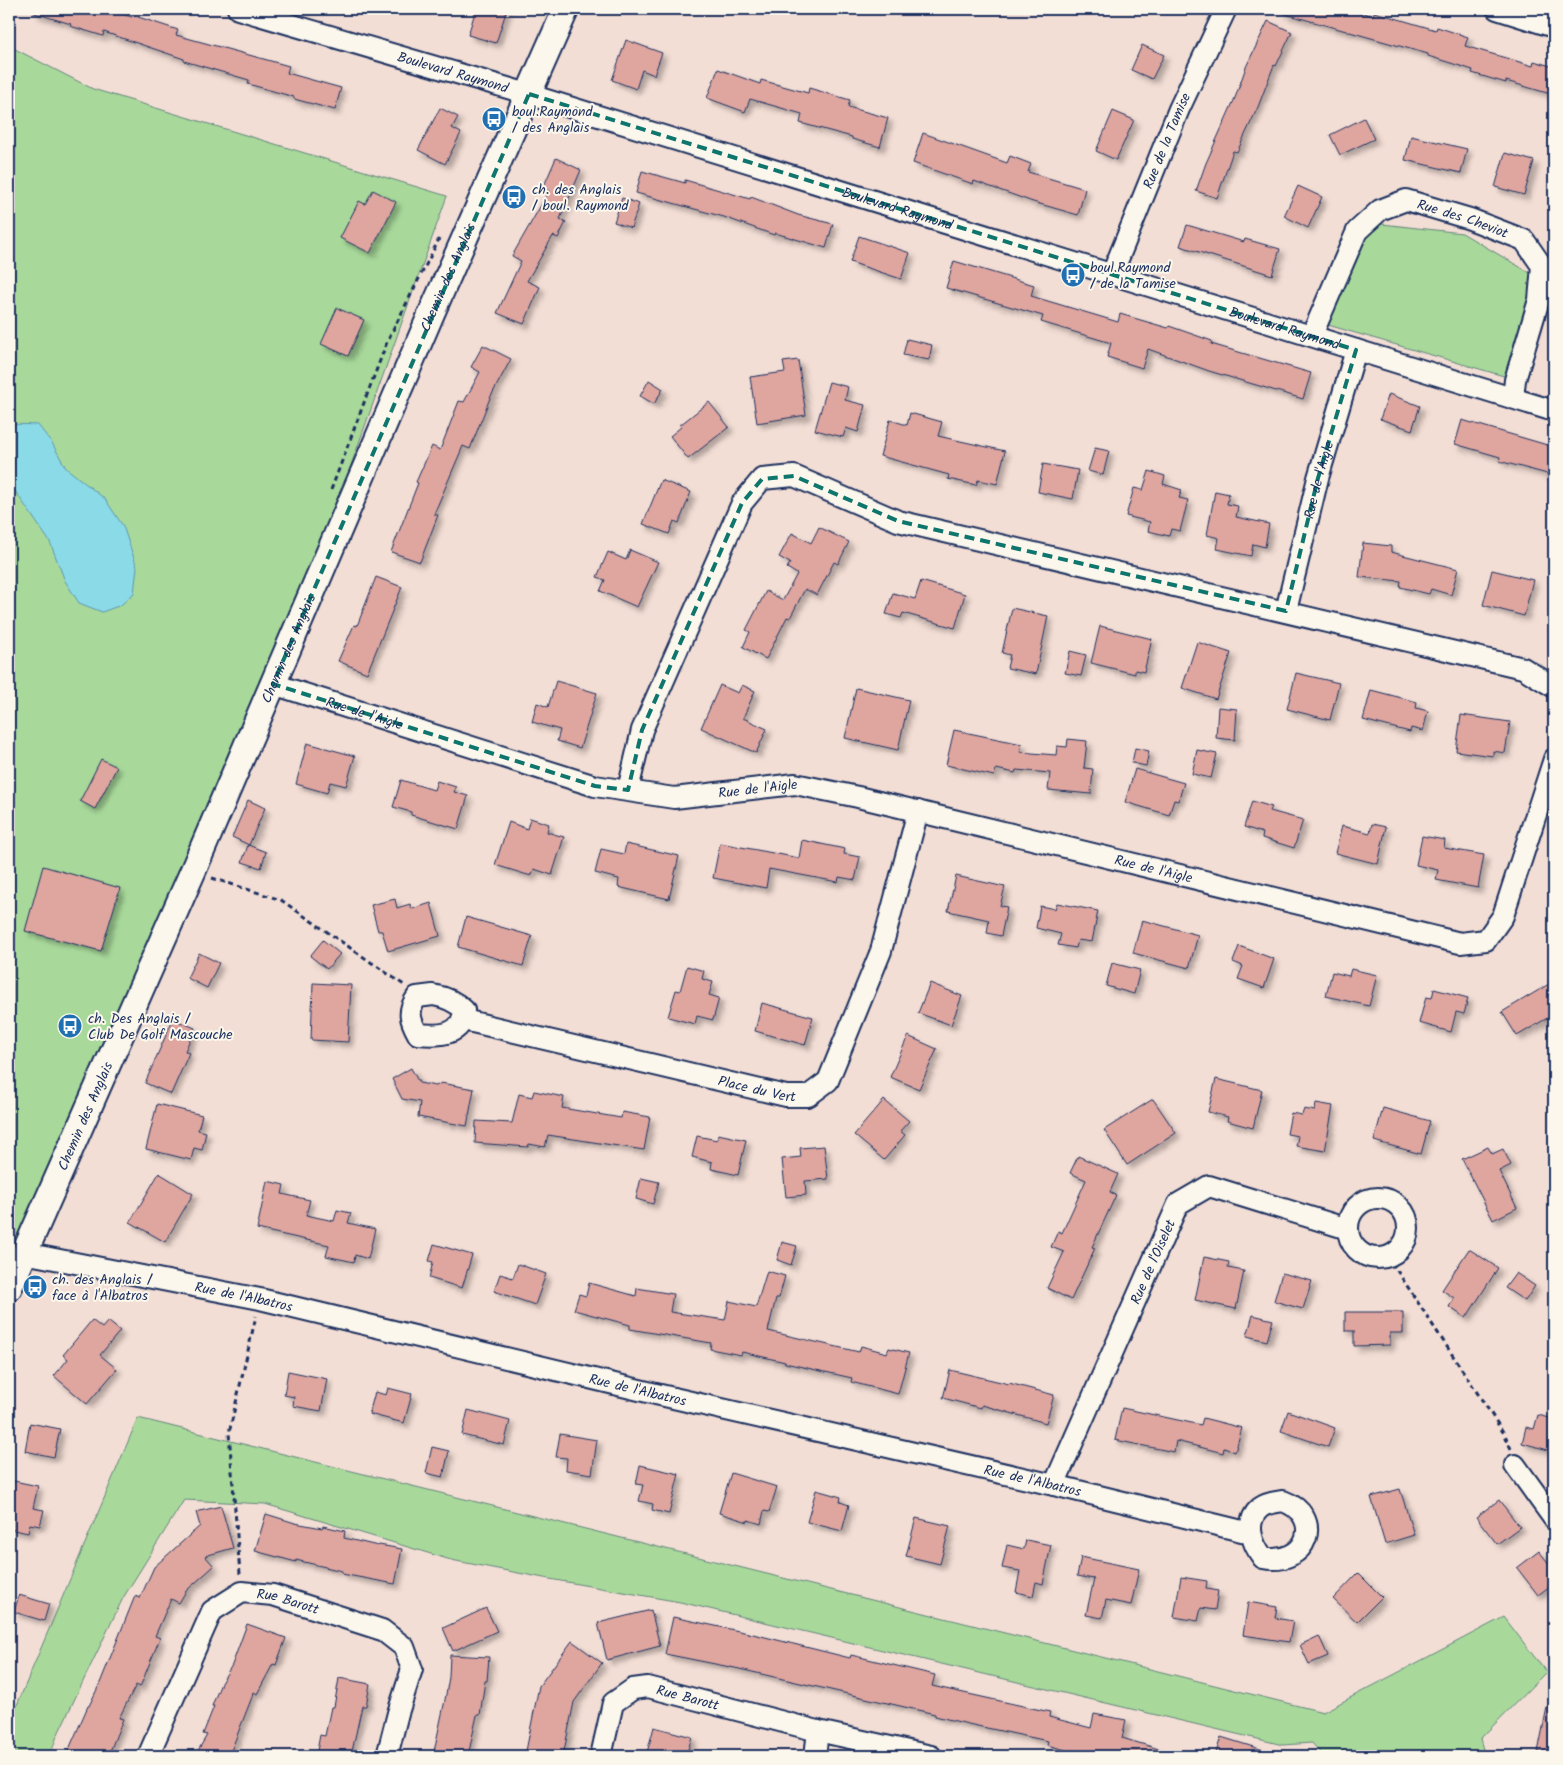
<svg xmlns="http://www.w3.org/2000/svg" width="1563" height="1765" font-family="Kalam,sans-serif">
  <defs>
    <filter id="shadow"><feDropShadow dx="4.5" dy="4.5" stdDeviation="2.5" flood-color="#0004"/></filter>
  </defs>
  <rect width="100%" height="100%" fill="#f3ded5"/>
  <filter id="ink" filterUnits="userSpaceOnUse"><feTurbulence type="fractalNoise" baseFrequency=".02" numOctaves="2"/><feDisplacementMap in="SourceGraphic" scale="10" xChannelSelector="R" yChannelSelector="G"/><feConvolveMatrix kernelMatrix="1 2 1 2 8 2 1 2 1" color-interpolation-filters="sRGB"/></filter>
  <g filter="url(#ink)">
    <path fill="#a8d99a" stroke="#62847c" d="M9,46L93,89L447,196L273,684L9,1295Z
      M1373,223L1462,233L1537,277L1521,381L1321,323Z
      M138,1418L1323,1712L1504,1617L1546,1672L1480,1739L1485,1756H1323L1312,1743L1283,1745L680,1602L544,1578L451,1560L265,1504L184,1500L123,1598L57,1736L50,1756H9V1724Z"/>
    <path fill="#8bdae7" stroke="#5e96b0" d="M12,424L38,425L52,443L66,468L105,499L123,526L137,567L134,593L121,605L102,612L79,603L65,581L50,542L9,482V427Z"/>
    <path fill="#dfa59f" stroke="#1b2f5e" filter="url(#shadow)" d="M34,9H104L132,17V15L178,30L176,35L289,66L287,73L341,88L335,110L294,99V97L248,84L249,80L184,61V59L104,32L103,36L70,26L71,24L34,13Z
      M476,9H507L496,43L468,35Z
      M1283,9H1349L1373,16L1374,12L1436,30L1437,27L1468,37L1465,46L1533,66L1534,61L1554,67V95L1506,81V83L1472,73L1473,70L1428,56V54L1282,13Z
      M1268,21L1292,32L1276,66L1274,65L1258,107L1237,152L1233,151L1217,198L1196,191L1206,163L1235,98L1246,67Z
      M626,40L662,53L654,75L642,70L636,89L612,80Z
      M1142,45L1164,55L1152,79L1131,70Z
      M718,69L760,84L761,80L808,93L809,88L850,100L848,107L888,118L880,147L852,139V137L800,123L802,114L750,99L745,112L707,98Z
      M440,108L458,117L452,128L461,133L445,164L418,150Z
      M1113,111L1134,120L1116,160L1096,151Z
      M1364,118L1374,139L1340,155L1330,135Z
      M923,133L1007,163L1010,156L1031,164L1028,172L1085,189L1078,215L1033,202L974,181L973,184L913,163Z
      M1411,136L1467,149L1461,173L1405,160Z
      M1505,153L1534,161L1524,195L1495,187Z
      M556,158L581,170L560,219L566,222L558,238L553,236L527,281L540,287L524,324L497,313L521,261L512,256L549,191L543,188Z
      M642,171L685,183V180L750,199L751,197L798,215L833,224L826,248L775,233L774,235L724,217L636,193Z
      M1298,186L1322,197L1308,228L1284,216Z
      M373,190L396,202L370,253L340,238L359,201L365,204Z
      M622,198L639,204L631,228L614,222Z
      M1187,225L1244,242L1245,239L1280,249L1272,275L1180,246Z
      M859,236L910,253L901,279L850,262Z
      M954,261L1034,285L1031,296L1118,322L1120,314L1168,328L1169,326L1212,341L1211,344L1311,373L1303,399L1209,371L1148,349L1142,368L1107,357L1111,343L1041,322L1043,316L946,288Z
      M337,308L364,320L348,356L321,344Z
      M907,339L932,345L929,360L903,355Z
      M483,345L511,359L490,398L470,449L463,446L434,514L438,515L420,562L391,552L418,483L416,482L432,446L440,450L459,401L464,402L480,372L471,367Z
      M798,360L806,415L757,423L750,377L785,372L783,362Z
      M649,380L663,389L654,404L640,396Z
      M829,382L848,387L845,400L865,405L858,432L846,428L843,437L815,430Z
      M1389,394L1420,406L1412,430L1380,419Z
      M709,402L729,427L688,459L670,436L681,427L680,425Z
      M910,413L942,422L938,436L1005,451L997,484L978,480L976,485L948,479L949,475L880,456L890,420L907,425Z
      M1462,420L1554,447V463L1551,475L1499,461L1500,457L1455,444Z
      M1095,448L1109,451L1103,475L1088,471Z
      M1043,464L1078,470L1073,499L1038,492Z
      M1149,471L1165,476L1163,484L1182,490L1179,498L1188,500L1180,531L1171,529L1169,536L1148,531L1150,522L1126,516L1134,488L1143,490Z
      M661,480L691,492L679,523L674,521L669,534L643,524Z
      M1215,491L1229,494L1227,504L1238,506L1236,517L1269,524L1265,547L1253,544L1251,556L1217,549L1219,538L1207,535Z
      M819,527L849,542L838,564L834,562L817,595L805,589L790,618L787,617L766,659L743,647L750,632L746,630L766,591L783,600L797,574L787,568L790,563L779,557L792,533L811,543Z
      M1363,543L1391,546V552L1458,569L1451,595L1431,589L1429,594L1400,587L1401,581L1359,577Z
      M630,550L658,562L637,607L600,591L605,580L597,577L608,552L626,560Z
      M1492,570L1533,580L1524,616L1483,605Z
      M376,577L402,587L367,673L338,661L354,625L357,626Z
      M921,581L965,594L955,628L903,613L901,618L886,614L893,593L915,599Z
      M1012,608L1048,616L1036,674L1007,668L1010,655L1002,653Z
      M1100,626L1152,639L1144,672L1135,670V674L1091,663Z
      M1197,642L1231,653L1216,699L1182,688Z
      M1070,651L1086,655L1081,676L1065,673Z
      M1296,673L1339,683L1330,720L1287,709Z
      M556,681L597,693L580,748L557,741L560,730L532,722L537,703L548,707Z
      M720,685L738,693L742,685L755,691L743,718L767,729L756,753L701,728Z
      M856,688L909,700L898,750L845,738Z
      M1371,690L1417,702L1416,708L1428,711L1423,731L1411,728L1410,732L1363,720Z
      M1218,707L1237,709L1235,740L1216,738Z
      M1461,715L1510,722L1505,753L1493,751V756L1456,751Z
      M954,730L1022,744L1020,752L1056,755L1057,746L1067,747L1068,739L1087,741L1084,768L1093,769L1091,794L1048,790L1050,773L1016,770L1015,773L996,769L994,776L946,765Z
      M307,743L355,756L346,786L330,782L327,793L296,784Z
      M1135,748L1149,751L1146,766L1132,763Z
      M1197,750L1217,754L1211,778L1192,774Z
      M101,759L117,767L95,809L80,801Z
      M1135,769L1184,783L1178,801L1174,800L1169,815L1125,802Z
      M401,780L434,790L437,781L456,787L454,792L468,796L458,829L411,815V812L393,807Z
      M248,800L265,808L249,845L232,837Z
      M1252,801L1272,807L1270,811L1303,820L1294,848L1262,838L1263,833L1244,827Z
      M530,818L549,824L547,832L564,837L552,875L534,869L531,876L495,865L509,822L527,829Z
      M1372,824L1386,827L1378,864L1335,853L1342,826L1370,833Z
      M1422,836L1445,840L1444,848L1484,855L1478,888L1436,880L1438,870L1416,865Z
      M802,840L845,849L844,854L860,857L855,880L839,877L838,882L769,869L766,888L713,878L720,843L799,858Z
      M626,844L679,856L669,899L618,887L619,879L595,873L601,849L624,854Z
      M248,845L266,852L261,868L242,862Z
      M43,866L120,888L101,951L25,931Z
      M956,876L1005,887L1000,906L1007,907L1001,936L987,933L989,920L948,911Z
      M395,899L397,908L410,904L412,909L431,903L440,936L388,951L382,931H378L371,905Z
      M1057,903L1098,911L1092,942L1078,940L1076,948L1058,945L1061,934L1036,928L1040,906L1055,909Z
      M466,917L532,936L523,966L458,947Z
      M1142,920L1198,935L1189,968L1133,953Z
      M323,940L340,954L327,969L310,956Z
      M1239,946L1274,959L1264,988L1238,979L1243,966L1233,962Z
      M199,953L219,963L207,988L187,978Z
      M1112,963L1140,970L1134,994L1106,986Z
      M687,966L704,971L702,979L713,982L709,995L719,998L713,1020L697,1016L695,1024L668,1017L676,990L680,991Z
      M1351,969L1377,975L1369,1006L1326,996L1332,972L1349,976Z
      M1554,981V1014L1517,1036L1502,1012Z
      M313,983L351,985L348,1042L311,1040Z
      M930,983L962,996L951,1025L918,1013Z
      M1434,989L1468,998L1464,1014L1456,1012L1451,1032L1419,1023L1426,997L1432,998Z
      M762,1003L813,1017L805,1045L755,1031Z
      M173,1019L195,1028L185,1051L189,1053L171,1094L145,1083Z
      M908,1036L937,1049L919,1089L890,1077Z
      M411,1068L419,1083L436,1086L441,1083L474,1089L467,1126L418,1117L420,1102L402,1099L392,1079Z
      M1216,1079L1262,1090L1253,1128L1227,1121L1228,1117L1208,1112Z
      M534,1091L564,1097L562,1108L621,1118L622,1112L650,1117L644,1150L548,1135L545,1147L529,1144L528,1147L475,1143L476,1121L512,1123L519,1094L532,1097Z
      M1153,1099L1176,1133L1127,1165L1104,1130Z
      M884,1100L909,1121L900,1131L905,1135L884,1160L854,1135Z
      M1316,1103L1333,1106L1325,1151L1296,1146L1298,1136L1287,1134L1291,1113L1302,1115L1304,1109L1315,1111Z
      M157,1104L202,1115L198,1130L206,1132L202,1150L194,1148L191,1160L146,1149Z
      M1383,1108L1430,1121L1421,1154L1374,1141Z
      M718,1134L746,1140L738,1175L711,1169L712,1162L692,1157L697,1136L717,1140Z
      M824,1146L828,1179L805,1181L806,1195L786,1197L782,1159L801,1157L800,1148Z
      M1488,1147L1492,1154L1503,1149L1511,1165L1499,1171L1517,1208L1493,1220L1462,1159Z
      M1078,1156L1118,1174L1110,1192L1116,1195L1092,1247L1095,1248L1071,1300L1047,1288L1064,1252L1051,1247L1058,1231L1062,1233L1086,1180L1070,1173Z
      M159,1173L193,1194L165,1242L130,1222Z
      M641,1178L659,1182L653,1204L636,1199Z
      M267,1181L284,1185L282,1194L310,1200L306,1215L334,1221L337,1210L351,1213L348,1223L375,1229L368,1259L355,1255L354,1262L326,1256L329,1245L257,1229Z
      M782,1242L797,1246L791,1265L777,1260Z
      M434,1244L472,1255L462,1288L429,1278L433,1262L429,1261Z
      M1469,1249L1498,1268L1466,1318L1449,1307L1454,1298L1442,1290Z
      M1204,1257L1229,1262L1228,1268L1244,1271L1236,1309L1195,1300Z
      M518,1264L546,1274L535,1305L494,1291L500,1274L513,1278Z
      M767,1271L785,1276L779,1298H776L768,1331L859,1352L861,1346L887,1353L889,1348L909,1353L898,1394L851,1382L852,1378L785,1363V1362L742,1352L741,1355L710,1349L711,1343L630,1329V1325L574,1310L579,1294L586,1296L589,1283L636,1296L637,1288L673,1294L670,1312L725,1320L729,1301L756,1307Z
      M1282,1273L1312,1281L1303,1309L1274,1301Z
      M1516,1273L1535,1286L1525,1301L1505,1288Z
      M1345,1312H1403V1333H1390V1345L1354,1346V1331H1345Z
      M1253,1315L1273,1320L1267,1341L1247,1336Z
      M92,1320L102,1328L108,1321L120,1331L100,1355L117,1369L87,1404L54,1376L68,1359L63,1355Z
      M950,1370L1009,1384V1383L1054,1395L1046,1423L982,1405L981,1408L943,1398Z
      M288,1371L327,1379L321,1411L293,1406L294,1397L284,1395Z
      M388,1388L412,1394L404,1423L369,1414L375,1392L386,1395Z
      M1122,1408L1201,1425L1203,1418L1242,1428L1235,1452L1224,1448L1223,1453L1176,1441L1174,1452L1115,1440Z
      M468,1410L510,1421L504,1445L462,1435Z
      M1288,1411L1335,1428L1328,1447L1281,1431Z
      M1538,1415L1554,1419V1442L1552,1451L1522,1443L1526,1427L1534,1429Z
      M30,1423L60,1429L54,1457L25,1451Z
      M560,1434L597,1440L592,1474L566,1470L567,1458L556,1457Z
      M432,1447L449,1451L443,1477L426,1473Z
      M640,1465L679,1474L669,1514L652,1510L653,1504L639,1501L643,1485L636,1484Z
      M731,1473L777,1487L769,1512L764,1511L761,1524L748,1520V1522L719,1513Z
      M9,1480L38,1486L33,1508L44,1510L40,1526L30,1524L28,1533L9,1529Z
      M1400,1489L1414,1535L1385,1544L1371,1497Z
      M816,1490L841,1497L840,1502L849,1505L842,1531L807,1522Z
      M1499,1500L1520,1527L1497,1544L1476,1517Z
      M221,1506L233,1548L205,1556L214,1566L186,1591L179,1603L171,1599L155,1636L160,1638L140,1687L136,1685L119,1718L123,1719L108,1756H66L88,1706H89L100,1683L135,1596L140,1598L154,1567L200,1526L196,1512Z
      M266,1514L295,1523L322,1528L323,1526L345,1531L344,1538L378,1546L379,1545L402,1549L395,1584L342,1574V1571L296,1560V1562L255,1551Z
      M916,1518L950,1526L940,1564L906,1556Z
      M1026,1540L1051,1545L1043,1584L1036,1582L1033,1596L1016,1592L1020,1571L1002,1568L1007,1545L1024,1549Z
      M1539,1551L1554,1570V1583L1538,1595L1517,1568Z
      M1081,1557L1139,1569L1131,1605L1106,1600L1102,1618L1086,1615L1094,1579L1077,1576Z
      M1358,1573L1382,1597L1357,1622L1333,1599Z
      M1181,1577L1207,1581L1206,1589L1218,1591L1215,1610L1201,1608L1198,1621L1174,1617Z
      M19,1595L49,1604L44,1621L14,1612Z
      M1248,1602L1277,1607L1275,1618L1293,1621L1289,1642L1243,1635Z
      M486,1608L497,1631L453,1651L443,1628Z
      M651,1610L660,1646L607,1660L598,1623Z
      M673,1617L753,1634L850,1658L851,1655L935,1675L932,1686L1050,1712L1049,1717L1091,1728L1094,1714L1126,1720L1122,1738L1169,1752V1756H1097L1073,1752L1047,1745L1048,1741L968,1724L935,1716V1714L735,1668L665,1654Z
      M247,1624L286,1638L276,1665L273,1664L257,1694L254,1692L229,1756H195L207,1735L203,1734L214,1706H212L221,1683L232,1665Z
      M1319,1636L1328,1656L1309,1664L1300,1645Z
      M572,1641L602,1663L574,1702L563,1756H525L539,1686Z
      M450,1655L489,1657L487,1681H485L480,1715H477L468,1756H433L445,1700L449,1677Z
      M339,1678L370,1684L366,1706H362L351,1756H316L320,1735L325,1736L331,1707H334Z
      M1547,1707L1554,1708V1755L1538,1752Z
      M654,1727L692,1737L686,1756H646Z
      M1221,1737L1273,1753V1756H1215Z"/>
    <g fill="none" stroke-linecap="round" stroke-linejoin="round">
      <defs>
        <g id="minor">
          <path id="s1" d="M238,9L511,89L1554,411"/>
          <path d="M1497,9L1554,27"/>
          <path id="s2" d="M1112,274L1179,109L1226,9"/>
          <path id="s3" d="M1312,335L1357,231L1380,210L1406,200L1470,219L1524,240L1542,266L1539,300L1515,380L1513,398"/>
          <path id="s4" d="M1286,611L1318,478L1356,350"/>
          <path id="s5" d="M273,684L595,786L674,798L795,784L858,797L941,817L1460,943L1486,940L1503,916L1554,759"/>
          <path d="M628,790L642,730L742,503L762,479L794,476L898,521L1523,668L1554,687"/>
          <path d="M433,995C445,997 455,1001 464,1010C463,1036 439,1036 418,1034C410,1020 407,1011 417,997Z"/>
          <path id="s6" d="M464,1020L786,1096H808L828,1081L881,951L918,811"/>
          <circle cx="1378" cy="1228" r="30"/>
          <path id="s7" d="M24,1253L260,1299L656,1394L1054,1485L1250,1533"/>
          <path d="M1515,1465L1554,1519"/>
          <path id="s8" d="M1054,1485L1178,1204L1209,1186L1348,1229"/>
          <path d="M1283,1501C1325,1516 1308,1567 1263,1558C1252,1544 1244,1522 1260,1508C1266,1503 1276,1502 1283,1501Z"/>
          <path id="s9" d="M148,1756L212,1611L242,1592L273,1595L382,1630L404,1647L412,1669L398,1713L387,1756"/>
          <path id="s10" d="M601,1756L613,1703L633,1689L648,1687L818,1731L931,1756"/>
          <path d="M815,1756L818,1731"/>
        </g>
        <g id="tertiary">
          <path id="s11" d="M9,1288L193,871L432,312L566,9"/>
        </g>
      </defs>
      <use href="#minor" stroke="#1b2f5e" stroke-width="24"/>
      <use href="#tertiary" stroke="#1b2f5e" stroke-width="29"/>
      <path stroke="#1b2f5e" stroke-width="3" stroke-dasharray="5 4" stroke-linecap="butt" d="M331,490L387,342L439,239
        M212,878L281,900L404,985
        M1393,1254L1392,1263L1505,1435L1511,1449
        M240,1574L229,1433L256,1316"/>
      <use href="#minor" stroke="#fbf7ec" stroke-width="20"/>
      <use href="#tertiary" stroke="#fbf7ec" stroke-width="25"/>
    </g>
  </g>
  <path fill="none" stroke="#0f766e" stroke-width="4" stroke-dasharray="10 6" stroke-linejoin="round" d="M529,94L1356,350L1318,478L1286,611L898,521L794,476L762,479L742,503L642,730L628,790L595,786L273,684Z"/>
  <defs>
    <symbol id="bus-disc" viewBox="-11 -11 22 22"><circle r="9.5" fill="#1f6fb2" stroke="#fbf7ec"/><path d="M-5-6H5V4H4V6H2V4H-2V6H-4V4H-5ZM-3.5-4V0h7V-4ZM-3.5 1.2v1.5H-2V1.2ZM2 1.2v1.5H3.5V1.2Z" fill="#fff"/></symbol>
  </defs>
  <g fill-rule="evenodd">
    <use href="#bus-disc" x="480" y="105" width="28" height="28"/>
    <use href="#bus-disc" x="500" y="183" width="28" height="28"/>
    <use href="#bus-disc" x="1059" y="261" width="28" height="28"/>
    <use href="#bus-disc" x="56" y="1012" width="28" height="28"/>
    <use href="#bus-disc" x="21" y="1273" width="28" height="28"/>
  </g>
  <g text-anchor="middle" stroke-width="4" stroke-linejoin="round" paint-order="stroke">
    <g font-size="14" fill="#1b2f5e" stroke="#fbf7ec">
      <text dy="5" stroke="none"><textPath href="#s1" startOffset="224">Boulevard Raymond</textPath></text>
      <text dy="5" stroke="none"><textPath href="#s2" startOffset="144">Rue de la Tamise</textPath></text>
      <text dy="5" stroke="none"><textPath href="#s1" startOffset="689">Boulevard Raymond</textPath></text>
      <text dy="5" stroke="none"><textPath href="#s3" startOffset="232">Rue des Cheviot</textPath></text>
      <text dy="5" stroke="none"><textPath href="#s11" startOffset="1102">Chemin des Anglais</textPath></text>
      <text dy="5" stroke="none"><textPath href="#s1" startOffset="1094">Boulevard Raymond</textPath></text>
      <text dy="5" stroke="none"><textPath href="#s4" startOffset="135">Rue de l'Aigle</textPath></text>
      <text dy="5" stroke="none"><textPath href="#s11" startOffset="698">Chemin des Anglais</textPath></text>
      <text dy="5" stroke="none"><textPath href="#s5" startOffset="96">Rue de l'Aigle</textPath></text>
      <text dy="5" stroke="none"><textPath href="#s5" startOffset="502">Rue de l'Aigle</textPath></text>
      <text dy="5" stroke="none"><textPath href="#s5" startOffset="908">Rue de l'Aigle</textPath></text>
      <text dy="5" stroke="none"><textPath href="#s6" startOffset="301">Place du Vert</textPath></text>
      <text dy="5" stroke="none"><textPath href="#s11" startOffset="188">Chemin des Anglais</textPath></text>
      <text dy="5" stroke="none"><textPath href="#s8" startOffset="244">Rue de l'Oiselet</textPath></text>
      <text dy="5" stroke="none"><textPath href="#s7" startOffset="224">Rue de l'Albatros</textPath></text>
      <text dy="5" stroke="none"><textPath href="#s7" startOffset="629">Rue de l'Albatros</textPath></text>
      <text dy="5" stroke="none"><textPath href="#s7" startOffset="1034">Rue de l'Albatros</textPath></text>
      <text dy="5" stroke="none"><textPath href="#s9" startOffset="241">Rue Barott</textPath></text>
      <text dy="5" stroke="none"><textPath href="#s10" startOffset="135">Rue Barott</textPath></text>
    </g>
    <g font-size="14" fill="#1b2f5e" stroke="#fbf7ec" text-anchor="start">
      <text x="512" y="116">boul.Raymond<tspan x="512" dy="16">/ des Anglais</tspan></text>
      <text x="532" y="194">ch. des Anglais<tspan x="532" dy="16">/ boul. Raymond</tspan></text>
      <text x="1090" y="272">boul.Raymond<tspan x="1090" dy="16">/ de la Tamise</tspan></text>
      <text x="88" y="1023">ch. Des Anglais /<tspan x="88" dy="16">Club De Golf Mascouche</tspan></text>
      <text x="52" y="1284">ch. des Anglais /<tspan x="52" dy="16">face à l'Albatros</tspan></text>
    </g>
  </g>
  <rect width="1563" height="1765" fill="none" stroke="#fbf7ec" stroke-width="30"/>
  <rect x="15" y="15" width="1533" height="1735" fill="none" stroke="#1b2f5e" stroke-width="2" filter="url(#ink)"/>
</svg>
